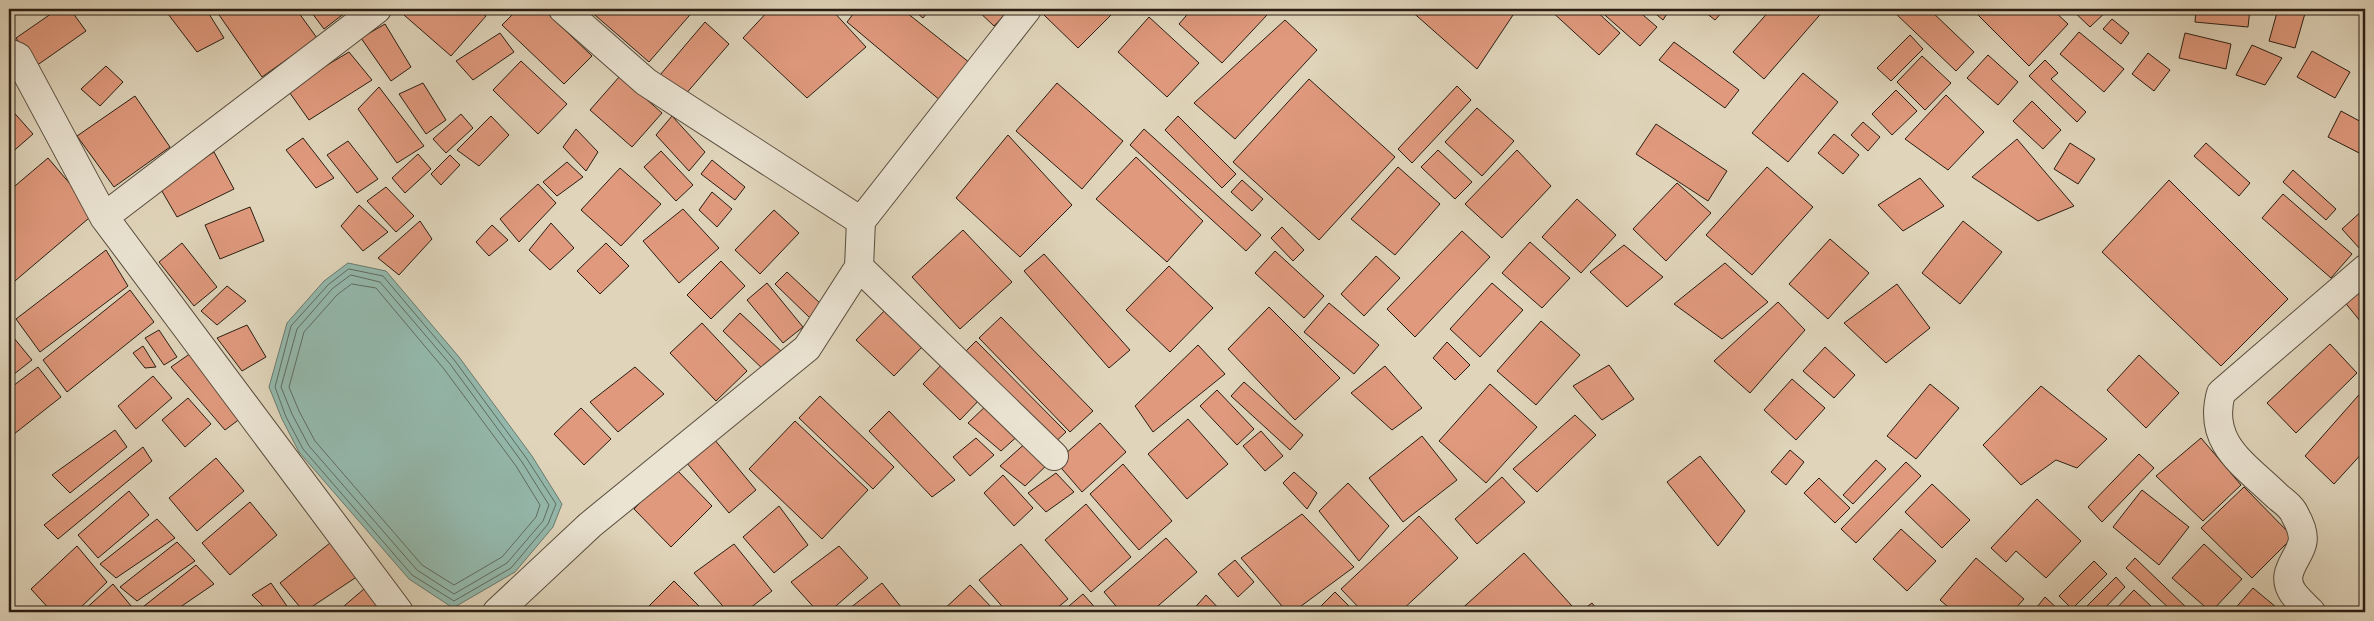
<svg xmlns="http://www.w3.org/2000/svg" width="2374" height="621" font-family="'Sorts Mill Goudy',serif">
  <rect width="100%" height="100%" fill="#e0d5bb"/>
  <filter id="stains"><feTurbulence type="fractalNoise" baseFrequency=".004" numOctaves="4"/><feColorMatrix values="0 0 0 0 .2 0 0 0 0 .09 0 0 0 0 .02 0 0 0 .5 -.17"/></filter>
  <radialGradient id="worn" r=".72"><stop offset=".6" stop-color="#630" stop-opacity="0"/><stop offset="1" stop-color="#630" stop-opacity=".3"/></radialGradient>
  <path fill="#94b9ad" stroke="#697b6f" d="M348,263L386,271L459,357L532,456L562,504L553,527L515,572L453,608L409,579L299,452L282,419L269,387L287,323L324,281Z"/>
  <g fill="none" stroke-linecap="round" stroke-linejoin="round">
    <path stroke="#5e6c60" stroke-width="1" d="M349,269L383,276L455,361L527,459L556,504L548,524L511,568L454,601L412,575L303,449L286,417L275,387L291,326L328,285Z
      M351,275L380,282L450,364L522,462L549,505L543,521L507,563L454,594L417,570L309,446L292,414L281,387L297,329L332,289Z
      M352,284L376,288L444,369L516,466L540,505L536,517L502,557L454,585L422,565L315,441L299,411L289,387L304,332L337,295Z"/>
  </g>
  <path fill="#e0997d" stroke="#291e13" d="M9,9H19L9,17Z
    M58,9H70L86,31L36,66L16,38Z
    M94,9H104L98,14Z
    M175,9H206L224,38L197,52L168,14Z
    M215,9H296L317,38L262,77Z
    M309,9H350L324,29Z
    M409,9H477L486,16L451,56L404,15Z
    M518,9H543L592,56L564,84L502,25Z
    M588,9H695L649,62Z
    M713,9H729L720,15Z
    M770,9H831L866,47L807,98L743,38Z
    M857,9H902L970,63L941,101L847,22Z
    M912,9H930L923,18Z
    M976,9H1010L994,26Z
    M1049,9H1117L1078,48L1044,15Z
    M1192,9H1259L1267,15L1222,63L1179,24Z
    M1409,9H1517L1477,69Z
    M1549,9H1594L1620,33L1599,55Z
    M1598,9H1636L1657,27L1640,46Z
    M1650,9H1670L1663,20Z
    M1701,9H1725L1715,20Z
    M1771,9H1825L1764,79L1733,52Z
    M1897,9H1929L1974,52L1956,71L1894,12Z
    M1972,9H2052L2068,24L2029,66Z
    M2071,9H2109L2090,27Z
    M2196,9H2250L2248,27L2195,22Z
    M2278,9L2306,10L2295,48L2269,41Z
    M1149,17L1199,63L1167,97L1118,52Z
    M2112,19L2129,33L2121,44L2103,29Z
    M1285,20L1317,50L1235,139L1194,103Z
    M705,22L729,44L684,96L660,75Z
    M385,24L411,67L391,81L361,38Z
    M2079,32L2124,69L2104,92L2060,54Z
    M500,33L514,52L473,80L456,61Z
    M2185,33L2231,44L2226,69L2179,58Z
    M1910,35L1923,49L1891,81L1877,68Z
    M1674,42L1739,90L1725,108L1659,60Z
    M2252,45L2282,58L2265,85L2236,75Z
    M2312,51L2350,72L2335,98L2297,77Z
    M349,52L372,80L309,120L287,89Z
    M2148,53L2170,70L2154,91L2132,74Z
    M1988,55L2018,82L1998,105L1967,78Z
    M1922,56L1951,83L1925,110L1897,82Z
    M2045,60L2058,73L2051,79L2086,112L2077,122L2029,76Z
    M521,61L567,104L538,134L493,90Z
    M106,66L123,82L100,106L81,89Z
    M1803,73L1838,102L1788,162L1752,133Z
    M620,76L662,113L632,147L590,110Z
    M1309,79L1395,157L1319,240L1233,162Z
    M423,83L446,120L426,134L399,94Z
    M1057,83L1123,141L1082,189L1016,131Z
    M1457,86L1471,100L1412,163L1398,149Z
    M379,87L424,146L397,163L358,109Z
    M1896,90L1917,111L1892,135L1872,114Z
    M1946,95L1984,132L1948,170L1905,139Z
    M135,96L170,147L114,187L77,136Z
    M2032,101L2061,130L2043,149L2013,121Z
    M9,107L33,134L9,155Z
    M1477,108L1514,141L1482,176L1445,142Z
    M2341,111L2365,124V156L2328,137Z
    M461,114L473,128L446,153L433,139Z
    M491,116L509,135L479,166L457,150Z
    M672,116L705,152L689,171L656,135Z
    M1178,116L1236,174L1222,188L1165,130Z
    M1863,122L1880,137L1868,151L1851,135Z
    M1656,124L1727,171L1708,201L1636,154Z
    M576,129L598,152L586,171L563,147Z
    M1144,129L1261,235L1246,251L1130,145Z
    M1834,134L1859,155L1843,174L1818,153Z
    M1008,135L1072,205L1020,257L956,198Z
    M303,138L334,178L316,188L286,150Z
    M2017,139L2074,206L2038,221L1972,177Z
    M348,141L378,179L357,193L327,155Z
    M2070,143L2095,159L2078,184L2054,169Z
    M2206,143L2250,183L2239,196L2194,156Z
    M1438,150L1472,182L1455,199L1421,167Z
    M1517,150L1551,186L1502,238L1465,204Z
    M661,151L693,185L676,201L644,167Z
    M214,152L234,189L177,217L159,186Z
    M418,154L431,169L405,193L392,178Z
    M450,155L460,165L441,185L431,174Z
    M1136,157L1203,221L1167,262L1096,199Z
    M48,158L95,213L9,286V191Z
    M712,160L745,187L735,200L701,174Z
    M567,162L583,177L557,196L543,182Z
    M1398,167L1440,204L1395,255L1351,219Z
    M1767,167L1813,207L1752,275L1706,235Z
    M620,168L661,204L621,246L581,210Z
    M2293,170L2336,209L2326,220L2283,182Z
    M1920,178L1944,206L1903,231L1878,205Z
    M1242,180L1263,199L1252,211L1231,192Z
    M2169,180L2288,299L2221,366L2102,252Z
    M1677,183L1711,213L1666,261L1633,229Z
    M538,184L556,203L519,242L500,219Z
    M386,187L414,216L396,232L367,201Z
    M712,192L732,209L717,227L699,210Z
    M2283,194L2352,254L2331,278L2262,218Z
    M1577,199L1616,235L1581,273L1542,237Z
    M359,205L388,232L363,251L341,226Z
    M250,207L264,241L220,259L205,225Z
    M683,209L719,248L679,283L643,241Z
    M2364,209L2365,244L2360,249L2342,229Z
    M774,210L799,233L760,274L735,250Z
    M420,221L432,239L399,275L378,258Z
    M1963,221L2002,252L1960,304L1922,273Z
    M551,223L574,248L550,270L529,250Z
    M492,225L508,240L489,256L476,242Z
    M1282,227L1304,250L1293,261L1271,238Z
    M963,230L1012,282L960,329L912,277Z
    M1462,231L1490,257L1415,337L1387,309Z
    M1830,239L1869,273L1828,319L1789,284Z
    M1530,242L1570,278L1542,308L1502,273Z
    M182,243L217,287L194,306L159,262Z
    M606,243L629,266L600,294L577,271Z
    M1624,245L1663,277L1627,307L1590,272Z
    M106,250L128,286L40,352L16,319Z
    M1275,251L1324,296L1304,318L1255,273Z
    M1044,254L1130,350L1109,368L1024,271Z
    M1376,256L1400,278L1364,316L1341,294Z
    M721,261L745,286L711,319L687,295Z
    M1725,263L1768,302L1722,339L1674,304Z
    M1169,266L1213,308L1170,352L1126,310Z
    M787,272L823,306L811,319L775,284Z
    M767,283L803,327L783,343L747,300Z
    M1492,283L1523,310L1480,357L1450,329Z
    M1897,284L1930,328L1886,363L1844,323Z
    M227,286L246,301L217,325L201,311Z
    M2356,288L2365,299V327L2343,300Z
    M130,290L154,322L67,392L43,360Z
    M1778,302L1805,330L1750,393L1714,361Z
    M1329,303L1379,345L1354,374L1304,332Z
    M1269,307L1340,378L1295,420L1228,349Z
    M887,308L925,344L894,376L856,340Z
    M740,313L782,352L765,371L723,331Z
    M1001,317L1093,411L1070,432L979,338Z
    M1541,321L1580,355L1536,405L1497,371Z
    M702,323L747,371L716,401L670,353Z
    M247,325L266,357L242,371L217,338Z
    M159,330L177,357L164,365L145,338Z
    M9,332L32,360L9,378Z
    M976,341L1066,432L1051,446L962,355Z
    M1447,342L1470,365L1455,380L1433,358Z
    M2330,344L2357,373L2296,433L2267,403Z
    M1198,345L1225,374L1153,432L1135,406Z
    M143,346L156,367L145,368L133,353Z
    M1825,347L1855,375L1834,398L1803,371Z
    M191,353L241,418L225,430L171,367Z
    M2139,355L2179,393L2146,428L2107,390Z
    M946,360L983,396L960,420L923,384Z
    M1609,365L1634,399L1602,420L1573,386Z
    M1385,366L1422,408L1392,430L1351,393Z
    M38,367L61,397L9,438V389Z
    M635,367L664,394L618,432L590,402Z
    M153,376L172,398L136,429L118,406Z
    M1792,379L1825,408L1796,440L1764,410Z
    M1244,382L1303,435L1290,450L1231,396Z
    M1490,384L1537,427L1486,483L1439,441Z
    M1930,384L1959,408L1916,459L1887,436Z
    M2041,386L2107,439L2077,468L2056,460L2021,485L1983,445Z
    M2365,388V450L2334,484L2305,456Z
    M1217,390L1254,429L1237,445L1200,406Z
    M820,396L894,467L873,489L799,418Z
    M188,398L211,424L185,447L162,420Z
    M990,402L1021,433L1001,451L968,423Z
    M581,408L611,439L584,465L554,434Z
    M889,411L955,480L932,497L869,431Z
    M1575,415L1596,435L1537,492L1513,469Z
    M1188,419L1228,464L1187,499L1148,454Z
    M795,421L868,490L822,539L749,469Z
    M1100,423L1126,452L1082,492L1056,462Z
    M115,430L127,447L70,493L52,475Z
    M1261,431L1283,456L1265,471L1243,446Z
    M1422,436L1457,480L1403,522L1369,478Z
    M976,438L994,455L970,476L953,457Z
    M2201,438L2241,485L2203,521L2156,476Z
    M714,439L756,490L729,513L686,462Z
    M1029,440L1050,462L1025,486L1000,466Z
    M143,447L152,461L58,539L44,525Z
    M1790,450L1804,462L1786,485L1771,472Z
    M2139,454L2154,468L2102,522L2088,507Z
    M1700,456L1745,511L1718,546L1667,482Z
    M216,458L244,491L197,531L169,498Z
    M1876,460L1886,469L1853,504L1843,495Z
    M1906,462L1921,476L1856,543L1841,529Z
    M1123,464L1172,521L1139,550L1090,494Z
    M675,468L712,506L671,547L634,509Z
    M1294,472L1317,493L1307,509L1283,483Z
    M1056,473L1074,492L1046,512L1028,493Z
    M1003,475L1033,508L1014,526L984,493Z
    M1502,477L1525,502L1477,544L1455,519Z
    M1819,478L1850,508L1835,523L1804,493Z
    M1348,483L1389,526L1359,561L1319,511Z
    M1932,484L1970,520L1942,548L1905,512Z
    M2244,487L2293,537L2252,578L2201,528Z
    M2142,490L2189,527L2159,565L2113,527Z
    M129,491L149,515L98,558L78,535Z
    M2037,499L2081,541L2046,578L2016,551L2006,562L1991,548Z
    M250,502L277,535L230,575L202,543Z
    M1086,504L1131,557L1091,592L1045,540Z
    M779,506L808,545L774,573L743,537Z
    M1302,514L1354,567L1293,612H1287L1241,558Z
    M1419,516L1458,558L1400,612H1363L1341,589Z
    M157,519L175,538L116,578L100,564Z
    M1901,529L1936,561L1907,591L1873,559Z
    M1166,538L1197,572L1151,612H1121L1104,592Z
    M177,542L195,561L137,601L120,587Z
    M330,543L358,576L304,612L280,583Z
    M734,544L772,591L745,612H728L694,573Z
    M1021,544L1068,599L1052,612H1007L979,580Z
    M2204,544L2242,579L2211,612L2172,578Z
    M77,546L107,582L76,612H52L31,589Z
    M839,546L868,578L829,612H818L791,582Z
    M1524,553L1572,606L1565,612H1458Z
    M1976,558L2024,599L2012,612H1954L1940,600Z
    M2135,558L2191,612H2173L2126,568Z
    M1235,560L1254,582L1238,597L1218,574Z
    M2094,561L2107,574L2072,609L2059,596Z
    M196,565L214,584L173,612H141L139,610Z
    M2116,577L2125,587L2101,612H2081Z
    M674,581L699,606L693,612H643Z
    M271,583L291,612H269L252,595Z
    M882,583L905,612H845Z
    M113,584L136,612H82Z
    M970,585L996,612H941Z
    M2253,588L2282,612H2232Z
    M364,589L384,612H337Z
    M2134,590L2152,607L2147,612H2113Z
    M1335,592L1355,612H1315Z
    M1083,594L1099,612H1062Z
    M1206,595L1222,612H1191Z
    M2045,597L2061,612H2033Z
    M1592,603L1599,612H1580Z"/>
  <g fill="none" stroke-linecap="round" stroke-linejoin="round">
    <defs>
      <path id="minor" d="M563,9L646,82L861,221
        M9,53L18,57L104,217L399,612
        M104,217L377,9
        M859,267L1054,456
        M497,612L590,525L807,348L859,267L861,221L1027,9
        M2311,612C2305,606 2298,600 2293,593C2280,574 2297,561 2302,544C2305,535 2299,522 2295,515C2292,507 2283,501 2277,496C2244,464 2207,443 2221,393L2365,269"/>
    </defs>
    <use href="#minor" stroke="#574c3d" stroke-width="30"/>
    <use href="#minor" stroke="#ebe4d3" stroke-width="28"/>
  </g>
  <rect width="2374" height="621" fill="none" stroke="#e0d5bb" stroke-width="30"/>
  <rect x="10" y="10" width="2354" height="601" fill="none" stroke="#291e13" stroke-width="2.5"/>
  <rect x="15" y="15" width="2344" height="591" fill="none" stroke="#291e13"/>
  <rect width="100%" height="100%" filter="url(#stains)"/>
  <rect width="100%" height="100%" fill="url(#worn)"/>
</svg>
